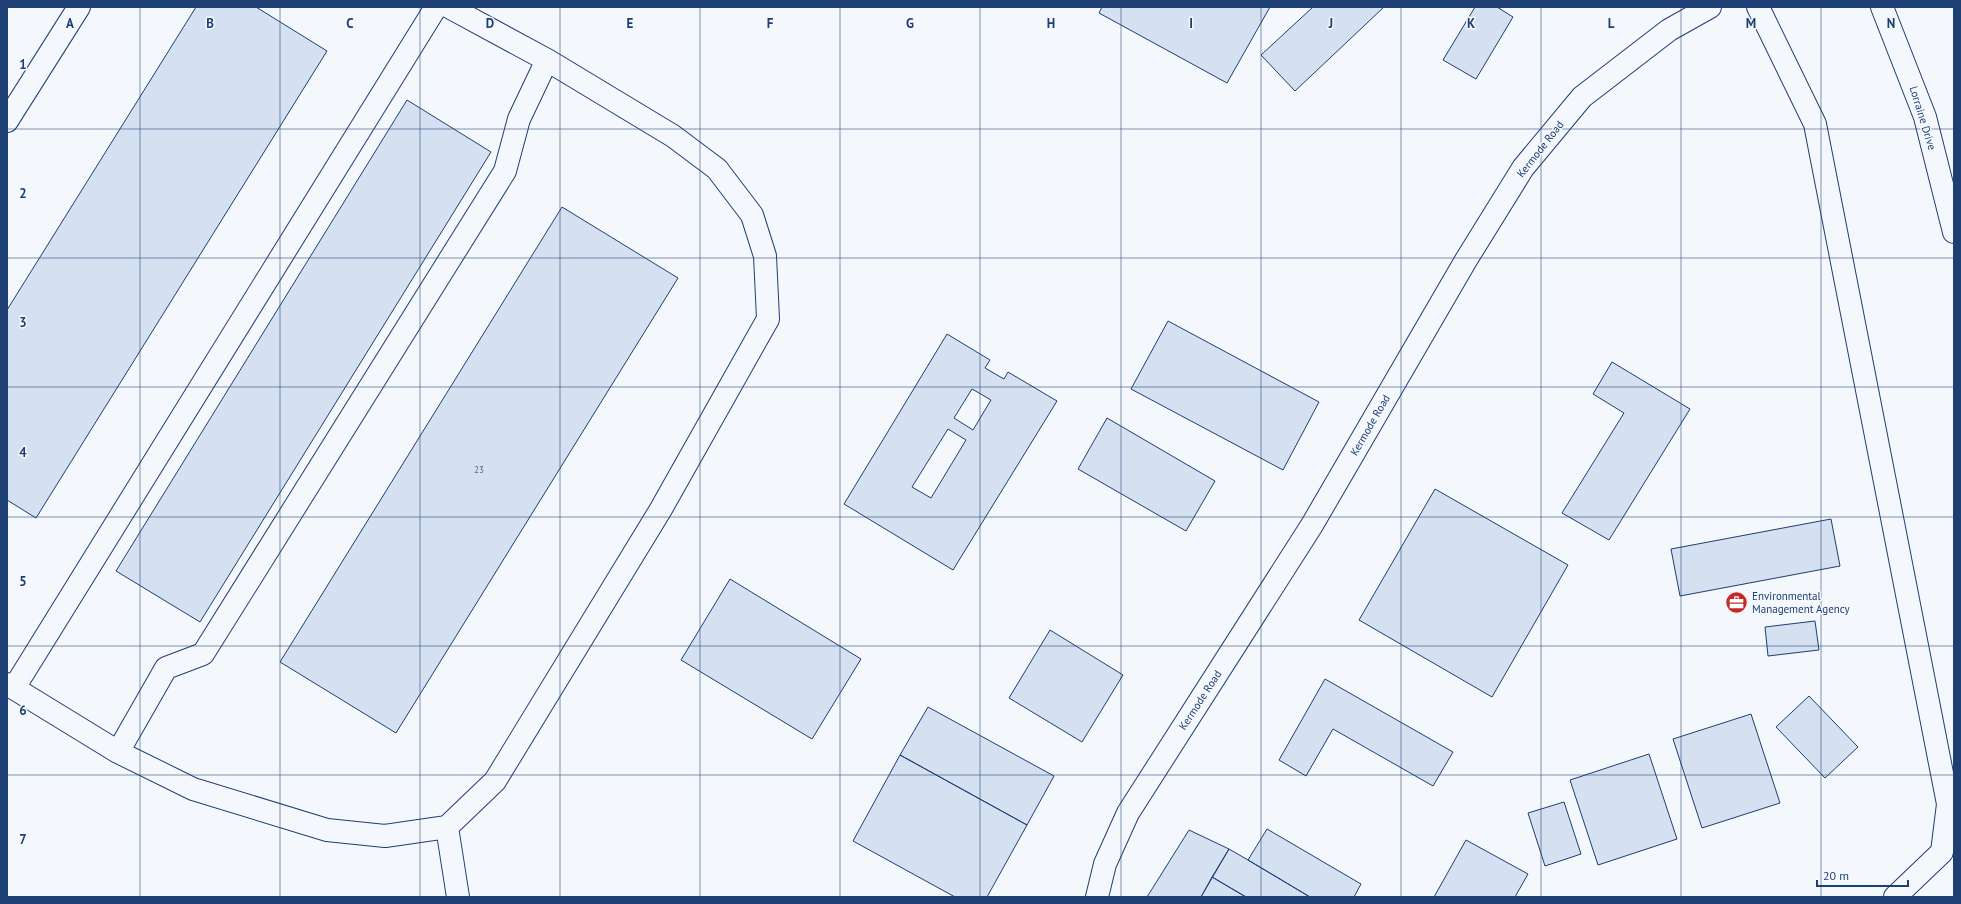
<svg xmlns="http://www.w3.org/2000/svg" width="1961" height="904" font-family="'PT Sans',sans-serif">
  <rect width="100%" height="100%" fill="#f4f7fb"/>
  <path fill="#d5e0f0" stroke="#1d3f73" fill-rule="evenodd" d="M196,7H256L327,51L36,518L7,500V310Z
    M1102,7H1270L1227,83L1099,13Z
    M1313,7H1384L1295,91L1261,55Z
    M1475,7H1497L1513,17L1476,79L1443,60Z
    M407,100L491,152L200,622L116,571Z
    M562,207L678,278L396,733L280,662Z
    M1168,321L1319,402L1283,470L1131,389Z
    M947,334L990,360L985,368L1004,379L1008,372L1057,401L953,570L844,504ZM972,389L991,400L973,430L954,418ZM948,429L966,440L931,498L912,487Z
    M1612,362L1690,409L1609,540L1562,513L1624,413L1593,394Z
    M1107,418L1215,481L1186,531L1078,469Z
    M1435,489L1568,565L1492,697L1359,620Z
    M1831,519L1840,566L1680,596L1671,549Z
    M730,579L861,659L812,739L681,660Z
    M1815,621L1819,650L1768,656L1765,627Z
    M1050,630L1123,675L1082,742L1009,698Z
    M1325,679L1453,752L1433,786L1333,729L1306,776L1279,760Z
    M1809,696L1858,747L1825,778L1776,727Z
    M928,707L1054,776L1027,825L900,755Z
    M1751,714L1780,803L1702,828L1673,739Z
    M1649,754L1677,839L1598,865L1570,780Z
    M900,755L1027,825L987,897H955L853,841Z
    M1564,802L1581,854L1545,866L1528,813Z
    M1267,829L1361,884L1354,897H1310L1248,860Z
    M1189,830L1229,849L1201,897H1147Z
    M1466,840L1528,874L1515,897H1434Z
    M1229,849L1248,860L1310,897H1246L1212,877Z
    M1212,877L1246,897H1201Z"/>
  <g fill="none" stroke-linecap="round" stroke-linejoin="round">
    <defs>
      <path id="minor" d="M1758,7L1815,124L1948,804L1942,852L1895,897
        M1882,7L1925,117L1954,232
        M7,121L79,7
        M7,684L118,752L193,789L327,830L385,836L447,827L495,781L661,509L768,319L765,256L752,215L717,169L673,136L547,60L449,7
        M14,688L436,7
        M118,752L166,668L203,654L505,171L519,119L547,60
        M447,827L458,897
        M1097,897L1105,864L1128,813L1312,525L1466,260L1523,168L1582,97L1669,30L1710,7"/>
    </defs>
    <use href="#minor" stroke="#1d3f73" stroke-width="24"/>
    <use href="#minor" stroke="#f4f7fb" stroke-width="22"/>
  </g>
  <path fill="none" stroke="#1d3f73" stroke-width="1" stroke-opacity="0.55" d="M140,7V897M280,7V897M420,7V897M560,7V897M700,7V897M840,7V897M980,7V897M1121,7V897M1261,7V897M1401,7V897M1541,7V897M1681,7V897M1821,7V897M7,129H1954M7,258H1954M7,387H1954M7,517H1954M7,646H1954M7,775H1954"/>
  <defs>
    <symbol id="office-disc" viewBox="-11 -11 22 22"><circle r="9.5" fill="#c62828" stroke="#f4f7fb"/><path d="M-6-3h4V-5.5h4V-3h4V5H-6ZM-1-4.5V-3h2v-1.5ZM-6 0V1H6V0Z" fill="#fff"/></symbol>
  </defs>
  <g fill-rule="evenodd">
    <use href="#office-disc" x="1724" y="590" width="25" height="25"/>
  </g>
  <g text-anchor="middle" stroke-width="3" stroke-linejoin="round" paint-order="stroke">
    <g font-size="9" fill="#4b6792">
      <text x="479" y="473">23</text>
    </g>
    <g font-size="11" fill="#1d3f73" stroke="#f4f7fb">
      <text transform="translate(1923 118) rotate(73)" y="4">Lorraine Drive</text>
      <text transform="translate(1540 149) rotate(-52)" y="4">Kermode Road</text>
      <text transform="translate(1370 425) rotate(-60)" y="4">Kermode Road</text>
      <text transform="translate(1200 700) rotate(-57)" y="4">Kermode Road</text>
    </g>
    <g font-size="11" fill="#1d3f73" stroke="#f4f7fb" text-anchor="start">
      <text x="1752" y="600">Environmental<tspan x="1752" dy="13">Management Agency</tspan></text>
    </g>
  </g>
  <g font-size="13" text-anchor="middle" font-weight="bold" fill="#1d3f73" stroke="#f4f7fb" stroke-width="3" stroke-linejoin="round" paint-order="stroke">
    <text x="70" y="28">A</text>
    <text x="210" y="28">B</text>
    <text x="350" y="28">C</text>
    <text x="490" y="28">D</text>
    <text x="630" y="28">E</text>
    <text x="770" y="28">F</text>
    <text x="910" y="28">G</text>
    <text x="1051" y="28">H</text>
    <text x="1191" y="28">I</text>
    <text x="1331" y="28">J</text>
    <text x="1471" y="28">K</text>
    <text x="1611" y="28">L</text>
    <text x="1751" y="28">M</text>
    <text x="1891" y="28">N</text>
    <text x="23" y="69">1</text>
    <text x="23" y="198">2</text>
    <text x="23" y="327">3</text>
    <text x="23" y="457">4</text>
    <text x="23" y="586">5</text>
    <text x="23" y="715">6</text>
    <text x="23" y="844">7</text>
  </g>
  <rect width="1961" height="904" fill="none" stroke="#1d3f73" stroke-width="16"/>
  <path d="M1817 880v6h91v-6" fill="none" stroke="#1d3f73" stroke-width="2"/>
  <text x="1823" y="880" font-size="12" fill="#1d3f73" stroke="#f4f7fb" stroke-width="3" paint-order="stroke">20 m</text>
</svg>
